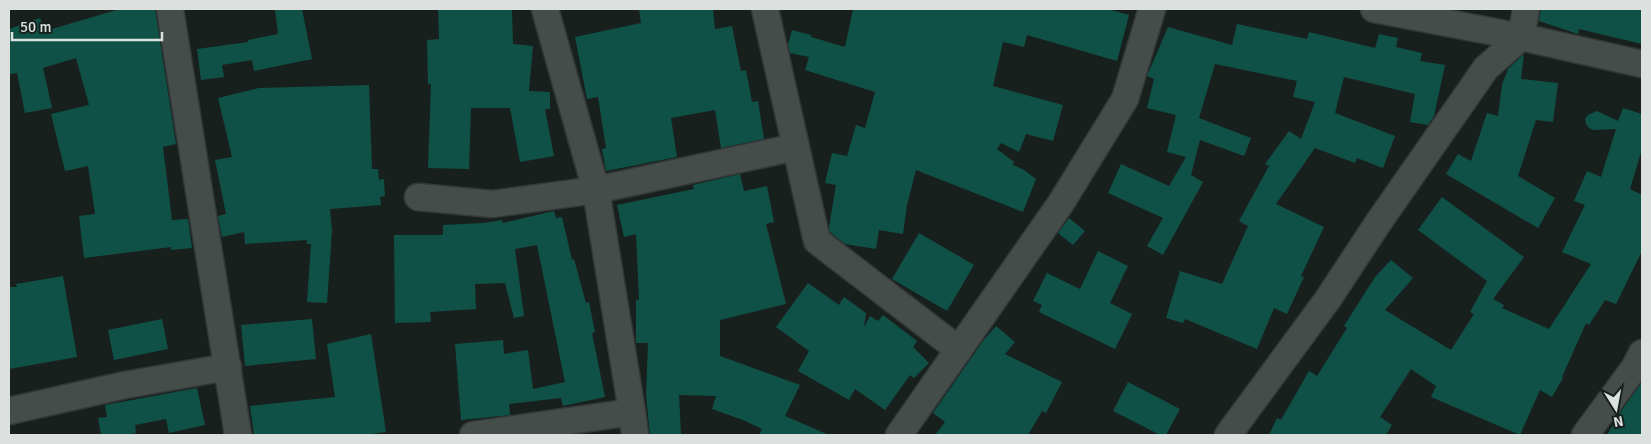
<svg xmlns="http://www.w3.org/2000/svg" width="1651" height="444" font-family="Signika,sans-serif">
  <rect width="100%" height="100%" fill="#18201e"/>
  <path fill="#105147" d="M120,9H155L176,144L163,147L172,220L188,219L192,248L171,250V247L84,258L79,216L95,214L88,166L65,171L51,114L89,105L76,58L43,68L52,108L25,113L17,73L9,74V29L40,18L45,31Z
    M275,9H302L312,59L254,71L252,60L222,65L224,77L201,80L197,49L248,42V40L278,34Z
    M438,9H512L513,44L533,46L529,91L550,92V109H545L554,156L520,162L510,108H471L469,169L428,168L431,84H428L427,40L439,39Z
    M639,9H713L715,29L732,26L741,71L746,70L752,102L758,101L764,139L721,148L715,110L671,118L677,157L606,171L602,149L606,148L598,97L587,99L575,37L641,23Z
    M853,9H1108L1129,15L1117,61L1027,35L1024,47L1003,42L993,86L1063,105L1053,141L1026,134L1019,152L1001,143L997,149L1014,162L1013,165L1024,170L1036,179L1023,212L916,170L907,205L903,234L879,230L876,249L845,244L830,232L829,227L836,185L825,183L832,153L847,156L856,125L865,128L875,92L805,70L809,57L790,53L788,45L792,30L811,35V37L845,47Z
    M1541,9H1642V44L1579,29L1578,34L1539,21Z
    M1237,24L1307,39L1309,32L1375,48L1379,34L1398,38L1396,47L1422,53L1420,61L1445,65L1434,116L1428,125L1410,122L1415,94L1344,77L1335,113L1395,136L1383,168L1357,158L1355,163L1315,148L1276,204L1324,227L1301,276L1304,277L1287,314L1274,308L1257,349L1185,319L1183,323L1166,318L1180,271L1222,284L1248,226L1239,221L1269,166L1265,164L1289,131L1301,139L1315,102L1293,97L1297,81L1215,64L1199,118L1251,138L1244,156L1200,140L1191,175L1203,182L1163,255L1147,246L1163,218L1108,193L1121,164L1169,186L1186,157L1167,152L1176,115L1147,108L1154,79L1147,76L1168,27L1232,45Z
    M1524,54L1521,79L1558,83L1553,122L1536,120L1518,176L1555,198L1538,228L1446,174L1458,154L1471,161L1487,113L1498,116L1502,85L1508,69Z
    M369,85L372,169H378L379,180L384,179L385,196L380,197L381,205L330,209L332,231L327,303L307,302L311,244H307V240L245,244L244,232L222,237L218,216L226,214L215,160L232,157L218,98L259,88Z
    M1623,108L1642,114V149L1630,189L1642,195V251L1616,304L1605,300L1589,325L1586,323L1562,377L1563,378L1552,397L1540,390L1520,435L1431,397L1436,386L1411,369L1380,417L1392,425L1386,435H1269L1277,418L1281,420L1309,371L1317,376L1347,328L1344,326L1375,277L1391,260L1413,278L1385,310L1451,350L1474,314L1470,312L1487,281L1418,230L1442,197L1524,257L1493,299L1504,305L1502,308L1549,329L1591,264L1562,252L1585,205L1574,201L1587,171L1601,177L1616,129L1593,130L1589,128L1586,124L1585,119L1588,115L1597,111L1618,121Z
    M740,174L744,191L767,186L774,222L766,224L786,304L720,320V356L800,385L785,416L829,435H759L762,429L743,420L712,409L716,396L679,395L681,435H650L646,395L648,343H636V300H639L636,234L624,237L617,205L694,189L693,185Z
    M554,211L556,218L562,217L572,260L574,259L586,303L589,302L595,332L592,333L605,397L563,406L561,398L509,404L510,415L461,420L455,344L503,340L504,354L528,350L533,389L565,382L537,245L515,249L524,316L514,318L505,283L475,284L476,309L430,312L431,322L395,323L394,235H443V225L484,223L502,220L503,223Z
    M1069,218L1085,231L1073,245L1058,233Z
    M919,233L974,265L947,311L892,279Z
    M1098,251L1128,266L1110,303L1132,314L1115,349L1039,312L1042,305L1033,301L1047,273L1080,289Z
    M63,276L77,357L9,369V287H17L16,284Z
    M808,283L839,305L844,297L866,313L864,327L870,316L878,321L883,315L917,341L913,347L929,363L914,378L910,375L885,410L855,389L849,400L798,371L809,351L776,327Z
    M162,319L168,349L114,360L108,330Z
    M312,319L316,359L245,366L241,325Z
    M996,326L1015,342L1005,354L1062,382L1046,413L1042,411L1028,435H935L945,422L933,413L983,341Z
    M371,334L386,432L363,435H254L250,406L335,397L327,344Z
    M1128,382L1180,409L1166,435H1160L1113,411Z
    M1642,382V435H1607L1619,414Z
    M197,388L205,425L169,433L166,419L135,425L136,433L127,435H101L98,418L107,417L105,405Z"/>
  <g fill="none" stroke-linecap="round" stroke-linejoin="round">
    <defs>
      <path id="minor" d="M170,9L238,435
        M765,9L817,241L959,350
        M1374,9L1521,37L1642,64
        M418,197L492,204L596,190L796,147
        M9,411L125,385L228,367
        M632,412L635,435
        M473,435L632,412L596,190L545,9
        M899,435L1061,203L1125,99L1152,9
        M1228,435L1328,299L1378,223L1486,68L1521,37L1526,9
        M1585,435L1635,367L1642,353"/>
    </defs>
    <use href="#minor" stroke="#343938" stroke-width="29"/>
    <use href="#minor" stroke="#454d4b" stroke-width="26"/>
  </g>
  <rect width="1651" height="444" fill="none" stroke="#dce1e0" stroke-width="20"/>
  <g transform="translate(1616 409) rotate(169)" stroke="#18201e" stroke-width="4" paint-order="stroke">
  <path d="M0-4L9 19L0 12L-9 19Z" fill="#dce1e0"/>
  <text y="-8" font-size="14" font-weight="bold" text-anchor="middle" fill="#dce1e0">N</text>
  </g>
  <path d="M12 32v8h150v-8" fill="none" stroke="#dce1e0" stroke-width="2.5"/>
  <text x="20" y="32" font-size="15" fill="#dce1e0" stroke="#18201e" stroke-width="4" paint-order="stroke">50 m</text>
</svg>
